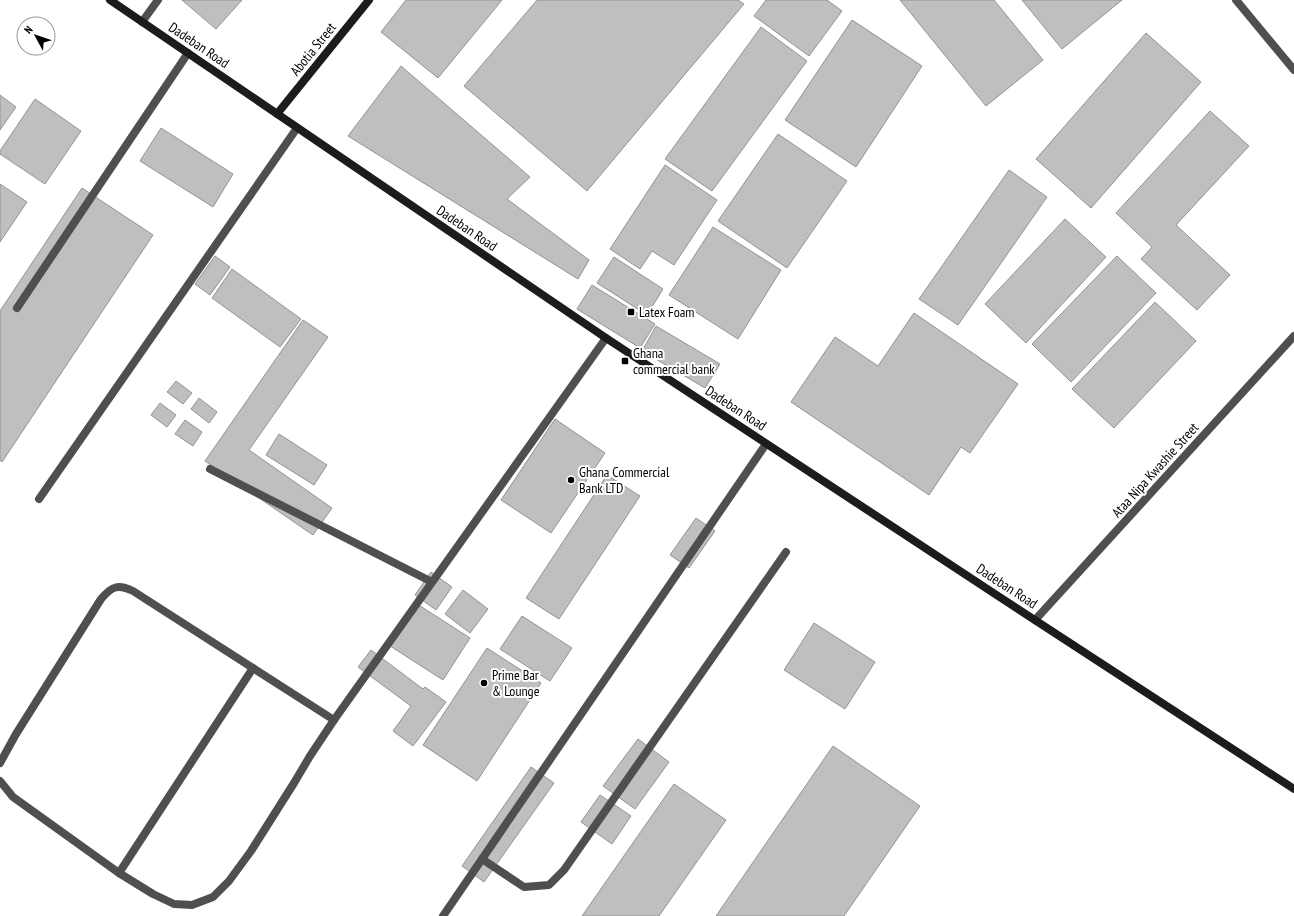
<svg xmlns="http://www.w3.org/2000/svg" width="1294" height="916" viewBox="0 0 1294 916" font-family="'PT Sans Narrow',sans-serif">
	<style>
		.building { fill: #bfbfbf; stroke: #939393 }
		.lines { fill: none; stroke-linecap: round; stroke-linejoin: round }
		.lane { stroke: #4f4f4f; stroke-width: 8 }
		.secondary { stroke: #1c1c1c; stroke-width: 8 }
		.poi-dot { fill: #000; stroke: #fff; stroke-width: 1.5 }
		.labels { text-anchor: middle; stroke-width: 4; stroke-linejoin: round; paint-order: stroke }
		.street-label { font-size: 14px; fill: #000; stroke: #fff }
		.poi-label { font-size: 14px; fill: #000; stroke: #fff; text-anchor: start }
	</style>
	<rect width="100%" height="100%" fill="#fff"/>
	<g class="building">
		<path d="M 182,0 L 242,0 L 216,29 Z"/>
		<path d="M 406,0 L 502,0 L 438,78 L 381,32 Z"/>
		<path d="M 537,0 L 738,0 L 744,4 L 587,191 L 464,86 Z"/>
		<path d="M 766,0 L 827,0 L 842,11 L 809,56 L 754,16 Z"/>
		<path d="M 900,0 L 994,0 L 1043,60 L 986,106 Z"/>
		<path d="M 1022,0 L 1122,0 L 1062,49 Z"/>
		<path d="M 852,20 L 922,66 L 856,167 L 785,120 Z"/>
		<path d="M 761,27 L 807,61 L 712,191 L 665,159 Z"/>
		<path d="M 1146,33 L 1201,82 L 1091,208 L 1036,159 Z"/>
		<path d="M 401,66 L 530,177 L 507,199 L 589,260 L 578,279 L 348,136 Z"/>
		<path d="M 0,95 L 16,107 L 0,130 Z"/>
		<path d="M 35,99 L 81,131 L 45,184 L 0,154 L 0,151 Z"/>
		<path d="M 1210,111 L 1249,146 L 1176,225 L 1230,275 L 1197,310 L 1141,259 L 1152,247 L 1116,213 Z"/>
		<path d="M 161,128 L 233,174 L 213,207 L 140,161 Z"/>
		<path d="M 778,134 L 847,181 L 787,268 L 718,221 Z"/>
		<path d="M 665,165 L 717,200 L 674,265 L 652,251 L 640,269 L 610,249 Z"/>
		<path d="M 1009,170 L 1047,197 L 958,325 L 919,299 Z"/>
		<path d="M 0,184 L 27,202 L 0,242 Z"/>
		<path d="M 82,188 L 153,235 L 2,462 L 0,460 L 0,311 Z"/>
		<path d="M 1065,219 L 1106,257 L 1026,343 L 985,304 Z"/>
		<path d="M 713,227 L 781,270 L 738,339 L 669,295 Z"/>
		<path d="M 215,256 L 230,267 L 210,295 L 195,284 Z"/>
		<path d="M 1117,256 L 1156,293 L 1071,382 L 1032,344 Z"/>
		<path d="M 614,257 L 663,289 L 647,315 L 597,283 Z"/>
		<path d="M 232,269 L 301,319 L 280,347 L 212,298 Z"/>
		<path d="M 592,285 L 655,324 L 640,348 L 577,309 Z"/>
		<path d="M 1155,302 L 1196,341 L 1114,428 L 1072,389 Z"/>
		<path d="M 914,313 L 1018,384 L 970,453 L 961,447 L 929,495 L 791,402 L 835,337 L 878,366 Z"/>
		<path d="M 303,320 L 328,337 L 249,450 L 332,508 L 313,535 L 205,461 Z"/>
		<path d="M 656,326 L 720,364 L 705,388 L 642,351 Z"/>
		<path d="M 176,381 L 192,393 L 183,404 L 167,392 Z"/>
		<path d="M 199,398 L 217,412 L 209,423 L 191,409 Z"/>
		<path d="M 160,403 L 176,415 L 167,427 L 151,415 Z"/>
		<path d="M 555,419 L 605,453 L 551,533 L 501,500 Z"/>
		<path d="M 185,420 L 202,432 L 193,446 L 175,434 Z"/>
		<path d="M 279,434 L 327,465 L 314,485 L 266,455 Z"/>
		<path d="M 607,475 L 640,496 L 559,619 L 526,598 Z"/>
		<path d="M 696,518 L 715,531 L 689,568 L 670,555 Z"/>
		<path d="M 431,572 L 452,587 L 436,610 L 415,595 Z"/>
		<path d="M 463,590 L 488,609 L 470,633 L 445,614 Z"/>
		<path d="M 414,602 L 470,638 L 443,680 L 387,644 Z"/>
		<path d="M 522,616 L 572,648 L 550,681 L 500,649 Z"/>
		<path d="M 814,623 L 875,662 L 845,709 L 784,670 Z"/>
		<path d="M 487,648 L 541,683 L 477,781 L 423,745 Z"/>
		<path d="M 371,650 L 423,689 L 425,687 L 446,702 L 413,746 L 393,731 L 411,706 L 358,667 Z"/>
		<path d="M 638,739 L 669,762 L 635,809 L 603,786 Z"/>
		<path d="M 833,746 L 920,806 L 844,916 L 716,916 Z"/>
		<path d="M 531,767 L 554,783 L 484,882 L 462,866 Z"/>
		<path d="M 674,784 L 726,820 L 659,916 L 582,916 Z"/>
		<path d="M 600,795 L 631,816 L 612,844 L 581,822 Z"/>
	</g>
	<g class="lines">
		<g class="lane">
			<path d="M 1236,0 L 1294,70"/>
			<path d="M 142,22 L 158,0"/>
			<path d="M 17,308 L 188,53"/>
			<path d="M 210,469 L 432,582"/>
			<path d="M 39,499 L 297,128"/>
			<path d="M 1035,620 L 1294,336"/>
			<path d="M 0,763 L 16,734 L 101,599 C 112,586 118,584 133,591 L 334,720"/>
			<path d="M 0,781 L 13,797 L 119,873 L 153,894 L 174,904 L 192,905 L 213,897 L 229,881 L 251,851 L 294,783 L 310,756 L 334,720 L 606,338"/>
			<path d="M 482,859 L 524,887 L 549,885 L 564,870 L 786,552"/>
			<path d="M 119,873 L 253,668"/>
			<path d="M 443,916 L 766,444"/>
		</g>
		<g class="secondary">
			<path d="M 110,0 L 606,338 L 995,594 L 1294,789"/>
			<path d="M 277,114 L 369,0"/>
		</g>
	</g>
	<g class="poi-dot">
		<rect x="627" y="308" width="8" height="8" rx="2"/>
		<rect x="621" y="357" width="8" height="8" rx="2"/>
		<circle cx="571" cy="480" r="4"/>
		<circle cx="484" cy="683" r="4"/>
	</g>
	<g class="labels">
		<g class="street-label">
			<text transform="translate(199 45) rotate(34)" y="5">Dadeban Road</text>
			<text transform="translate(313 49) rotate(-51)" y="5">Abotia Street</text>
			<text transform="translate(467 228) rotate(34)" y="5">Dadeban Road</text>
			<text transform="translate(736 408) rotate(33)" y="5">Dadeban Road</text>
			<text transform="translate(1155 470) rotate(-48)" y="5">Ataa Nipa Kwashie Street</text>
			<text transform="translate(1007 586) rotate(33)" y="5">Dadeban Road</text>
		</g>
		<g class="poi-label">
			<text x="639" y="317">Latex Foam</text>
			<text x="633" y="358">Ghana<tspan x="633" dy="16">commercial bank</tspan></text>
			<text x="579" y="477">Ghana Commercial<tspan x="579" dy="16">Bank LTD</tspan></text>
			<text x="492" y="680">Prime Bar<tspan x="492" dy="16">&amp; Lounge</tspan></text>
		</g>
	</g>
	<g transform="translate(36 36) rotate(310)"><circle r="19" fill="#ffffff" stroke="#999999"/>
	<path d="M0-3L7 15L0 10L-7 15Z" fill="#000000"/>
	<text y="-6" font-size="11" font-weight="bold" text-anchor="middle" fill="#000000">N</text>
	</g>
</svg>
